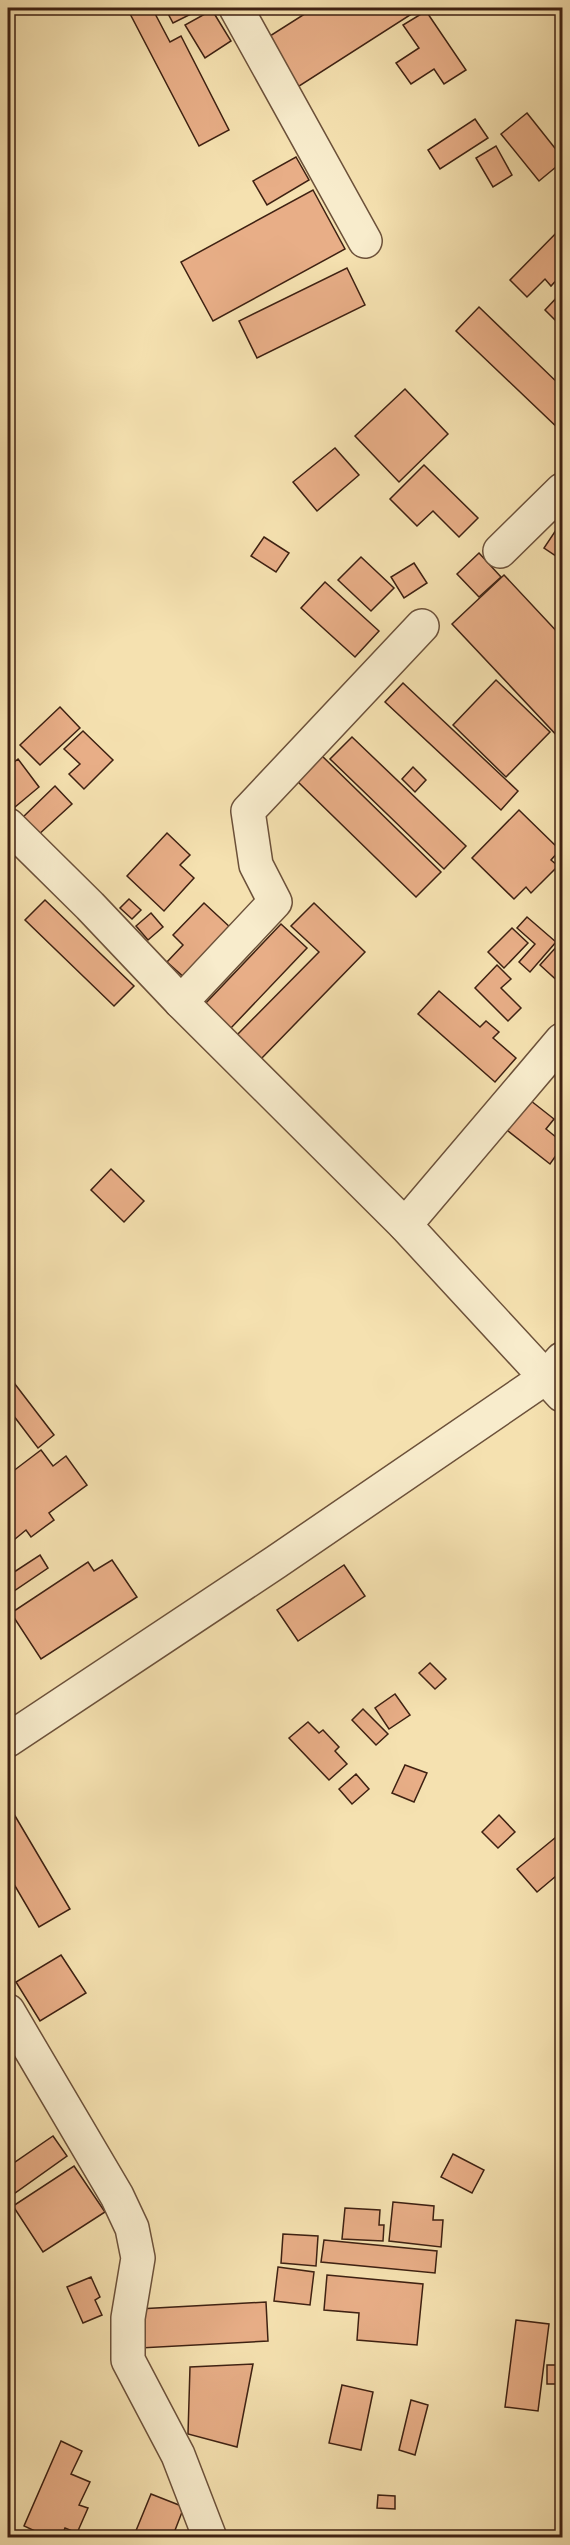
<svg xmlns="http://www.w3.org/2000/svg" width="570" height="2545" viewBox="0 0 570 2545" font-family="'Libre Bodoni',serif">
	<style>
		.building { fill: #e8ae87; stroke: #3e2112; stroke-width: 1.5 }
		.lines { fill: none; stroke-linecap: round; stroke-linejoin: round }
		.minor-casing { stroke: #6c513a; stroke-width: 36 }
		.minor { stroke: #f8eccc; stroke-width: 33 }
	</style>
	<rect width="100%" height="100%" fill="#f5e1b0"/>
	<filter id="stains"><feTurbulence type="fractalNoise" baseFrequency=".00333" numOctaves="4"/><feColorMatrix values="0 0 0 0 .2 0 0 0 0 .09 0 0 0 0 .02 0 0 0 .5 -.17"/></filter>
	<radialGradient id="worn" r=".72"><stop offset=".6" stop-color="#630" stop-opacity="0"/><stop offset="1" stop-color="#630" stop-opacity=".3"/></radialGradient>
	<g class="building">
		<path d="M 127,8 L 152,8 L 170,42 L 181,36 L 229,130 L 199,146 Z"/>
		<path d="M 165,8 L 203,8 L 173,23 Z"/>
		<path d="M 314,8 L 421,8 L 293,90 L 262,41 Z"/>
		<path d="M 212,10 L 231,41 L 205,58 L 185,25 Z"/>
		<path d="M 426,11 L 466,70 L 444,84 L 434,69 L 411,84 L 396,63 L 419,48 L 403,25 Z"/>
		<path d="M 527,113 L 562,157 L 562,162 L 539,181 L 501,134 Z"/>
		<path d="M 475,119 L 488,138 L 440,169 L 428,150 Z"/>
		<path d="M 496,146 L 512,175 L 493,187 L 476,158 Z"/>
		<path d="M 296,157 L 309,180 L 267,205 L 253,181 Z"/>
		<path d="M 313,190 L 345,249 L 213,321 L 181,262 Z"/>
		<path d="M 562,227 L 562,274 L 551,286 L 545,279 L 527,297 L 510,280 Z"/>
		<path d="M 347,268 L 365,305 L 257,358 L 239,321 Z"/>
		<path d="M 562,292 L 562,327 L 545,310 Z"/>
		<path d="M 479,307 L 562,387 L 562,432 L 456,331 Z"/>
		<path d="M 405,389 L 448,434 L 399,482 L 355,436 Z"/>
		<path d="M 335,448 L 359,475 L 317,511 L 293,482 Z"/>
		<path d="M 424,465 L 478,518 L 459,537 L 433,511 L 417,526 L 390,499 Z"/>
		<path d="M 558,527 L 562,530 L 562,560 L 544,548 Z"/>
		<path d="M 264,537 L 289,553 L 276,572 L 251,556 Z"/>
		<path d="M 479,553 L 501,577 L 479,597 L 457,574 Z"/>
		<path d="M 361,557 L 394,588 L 371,611 L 338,580 Z"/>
		<path d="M 414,563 L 427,583 L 404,598 L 391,577 Z"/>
		<path d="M 504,575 L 562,637 L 562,741 L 452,624 Z"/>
		<path d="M 325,582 L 379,631 L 355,657 L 301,608 Z"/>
		<path d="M 496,680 L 550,732 L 506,777 L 453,725 Z"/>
		<path d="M 403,683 L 518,791 L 501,810 L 385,702 Z"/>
		<path d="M 60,707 L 80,728 L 40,765 L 20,745 Z"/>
		<path d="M 83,731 L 113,760 L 84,789 L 69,774 L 80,764 L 64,749 Z"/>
		<path d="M 352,737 L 466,846 L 444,869 L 330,759 Z"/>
		<path d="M 320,754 L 441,872 L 416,897 L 295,779 Z"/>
		<path d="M 18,759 L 39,787 L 15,807 L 8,799 L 8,767 Z"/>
		<path d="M 413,767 L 426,780 L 415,792 L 402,779 Z"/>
		<path d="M 55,786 L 72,804 L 37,836 L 21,819 Z"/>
		<path d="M 519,810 L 560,850 L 551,860 L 558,866 L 531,893 L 526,887 L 514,899 L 472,858 Z"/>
		<path d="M 167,833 L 190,855 L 180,865 L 194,878 L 164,911 L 127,876 Z"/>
		<path d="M 129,899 L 141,910 L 132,919 L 120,908 Z"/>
		<path d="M 45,900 L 134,986 L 114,1006 L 25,920 Z"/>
		<path d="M 204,903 L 232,929 L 186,979 L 167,962 L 183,945 L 173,935 Z"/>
		<path d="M 314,903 L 365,952 L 260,1060 L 235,1037 L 319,952 L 291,926 Z"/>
		<path d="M 151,913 L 163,927 L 148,940 L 136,926 Z"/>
		<path d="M 527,917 L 556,942 L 530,972 L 519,962 L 535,944 L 517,928 Z"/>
		<path d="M 281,924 L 307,948 L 230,1029 L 204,1005 Z"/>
		<path d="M 512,928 L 528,943 L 504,968 L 488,952 Z"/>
		<path d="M 558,945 L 562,949 L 562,985 L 540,965 Z"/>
		<path d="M 497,965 L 511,979 L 501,988 L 521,1008 L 508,1021 L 475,988 Z"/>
		<path d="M 439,991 L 480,1027 L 486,1021 L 499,1032 L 493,1038 L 516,1058 L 495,1082 L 418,1014 Z"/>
		<path d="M 526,1097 L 554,1119 L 546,1129 L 562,1142 L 562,1147 L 550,1164 L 503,1127 Z"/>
		<path d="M 111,1169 L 144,1201 L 124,1222 L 91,1190 Z"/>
		<path d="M 8,1375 L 54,1435 L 38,1448 L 10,1411 L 8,1413 Z"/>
		<path d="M 41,1450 L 53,1466 L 66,1456 L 87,1485 L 49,1513 L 54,1520 L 31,1537 L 26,1530 L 9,1544 L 8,1475 Z"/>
		<path d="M 40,1555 L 48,1568 L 8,1595 L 8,1576 Z"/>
		<path d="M 112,1560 L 137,1597 L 41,1659 L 11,1613 L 88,1562 L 94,1571 Z"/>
		<path d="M 344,1565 L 365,1596 L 298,1641 L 277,1610 Z"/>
		<path d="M 430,1663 L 446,1679 L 435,1689 L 419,1673 Z"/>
		<path d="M 395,1694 L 410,1715 L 389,1729 L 375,1708 Z"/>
		<path d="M 363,1709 L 388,1734 L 376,1745 L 352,1720 Z"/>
		<path d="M 308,1722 L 319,1733 L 323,1730 L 339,1747 L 335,1751 L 347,1764 L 329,1780 L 289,1738 Z"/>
		<path d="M 405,1765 L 427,1773 L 414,1802 L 392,1793 Z"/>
		<path d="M 356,1774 L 369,1789 L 352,1804 L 339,1789 Z"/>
		<path d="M 8,1804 L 70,1909 L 39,1927 L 8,1874 Z"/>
		<path d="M 499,1815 L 515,1832 L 498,1848 L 482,1832 Z"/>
		<path d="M 561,1833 L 562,1871 L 537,1892 L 517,1869 Z"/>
		<path d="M 61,1955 L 86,1993 L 40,2021 L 16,1982 Z"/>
		<path d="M 53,2136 L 67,2156 L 8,2198 L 8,2167 Z"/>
		<path d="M 453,2154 L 484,2170 L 472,2193 L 441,2177 Z"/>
		<path d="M 74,2166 L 105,2212 L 43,2252 L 13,2206 Z"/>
		<path d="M 393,2202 L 434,2206 L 433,2220 L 443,2220 L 441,2247 L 389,2241 Z"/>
		<path d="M 345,2208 L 380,2210 L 379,2225 L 384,2225 L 383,2241 L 342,2239 Z"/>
		<path d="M 283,2234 L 318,2236 L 316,2266 L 281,2263 Z"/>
		<path d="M 324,2240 L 437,2251 L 435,2273 L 321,2262 Z"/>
		<path d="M 278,2267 L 314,2272 L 310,2305 L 274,2301 Z"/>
		<path d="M 327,2275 L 423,2284 L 417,2345 L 357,2340 L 359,2313 L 324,2310 Z"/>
		<path d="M 91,2277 L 100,2297 L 95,2300 L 102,2315 L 83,2323 L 67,2287 Z"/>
		<path d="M 266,2302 L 268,2341 L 140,2348 L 138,2309 Z"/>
		<path d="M 516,2320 L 549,2324 L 538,2411 L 505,2407 Z"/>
		<path d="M 557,2327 L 562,2328 L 562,2350 L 556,2350 Z"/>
		<path d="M 253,2364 L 237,2447 L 188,2434 L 190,2367 Z"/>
		<rect x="547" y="2365" width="14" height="19"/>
		<path d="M 342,2385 L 373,2392 L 361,2450 L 329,2443 Z"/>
		<path d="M 411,2400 L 428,2405 L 415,2455 L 399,2450 Z"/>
		<path d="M 61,2441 L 82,2451 L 71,2474 L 90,2482 L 79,2505 L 88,2508 L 77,2533 L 65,2528 L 61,2538 L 50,2538 L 24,2526 Z"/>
		<path d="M 151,2494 L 184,2507 L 172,2538 L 133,2538 Z"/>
		<path d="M 378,2495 L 395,2496 L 395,2509 L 377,2508 Z"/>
	</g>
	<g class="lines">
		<g class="minor-casing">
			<g id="minor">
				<path d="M 236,8 L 365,241"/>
				<path d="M 500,551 L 562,490"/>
				<path d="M 8,825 L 90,906 L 181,1002 L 405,1225 L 562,1395"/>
				<path d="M 181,1002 L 275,902 L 256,865 L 248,811 L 422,626"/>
				<path d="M 405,1225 L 562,1040"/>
				<path d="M 8,1740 L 276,1562 L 545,1378 L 562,1359"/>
				<path d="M 8,2011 L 117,2196 L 132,2228 L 138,2258 L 128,2318 L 128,2360 L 178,2455 L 210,2538"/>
			</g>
		</g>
		<use href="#minor" class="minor"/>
	</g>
	<rect width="570" height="2545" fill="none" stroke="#f5e1b0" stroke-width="30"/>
	<rect x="9" y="9" width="552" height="2527" fill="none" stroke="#3e2112" stroke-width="3"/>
	<rect x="15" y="15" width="540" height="2515" fill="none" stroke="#3e2112" stroke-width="1.5"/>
	<rect width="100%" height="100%" filter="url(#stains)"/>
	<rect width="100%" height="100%" fill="url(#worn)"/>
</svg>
